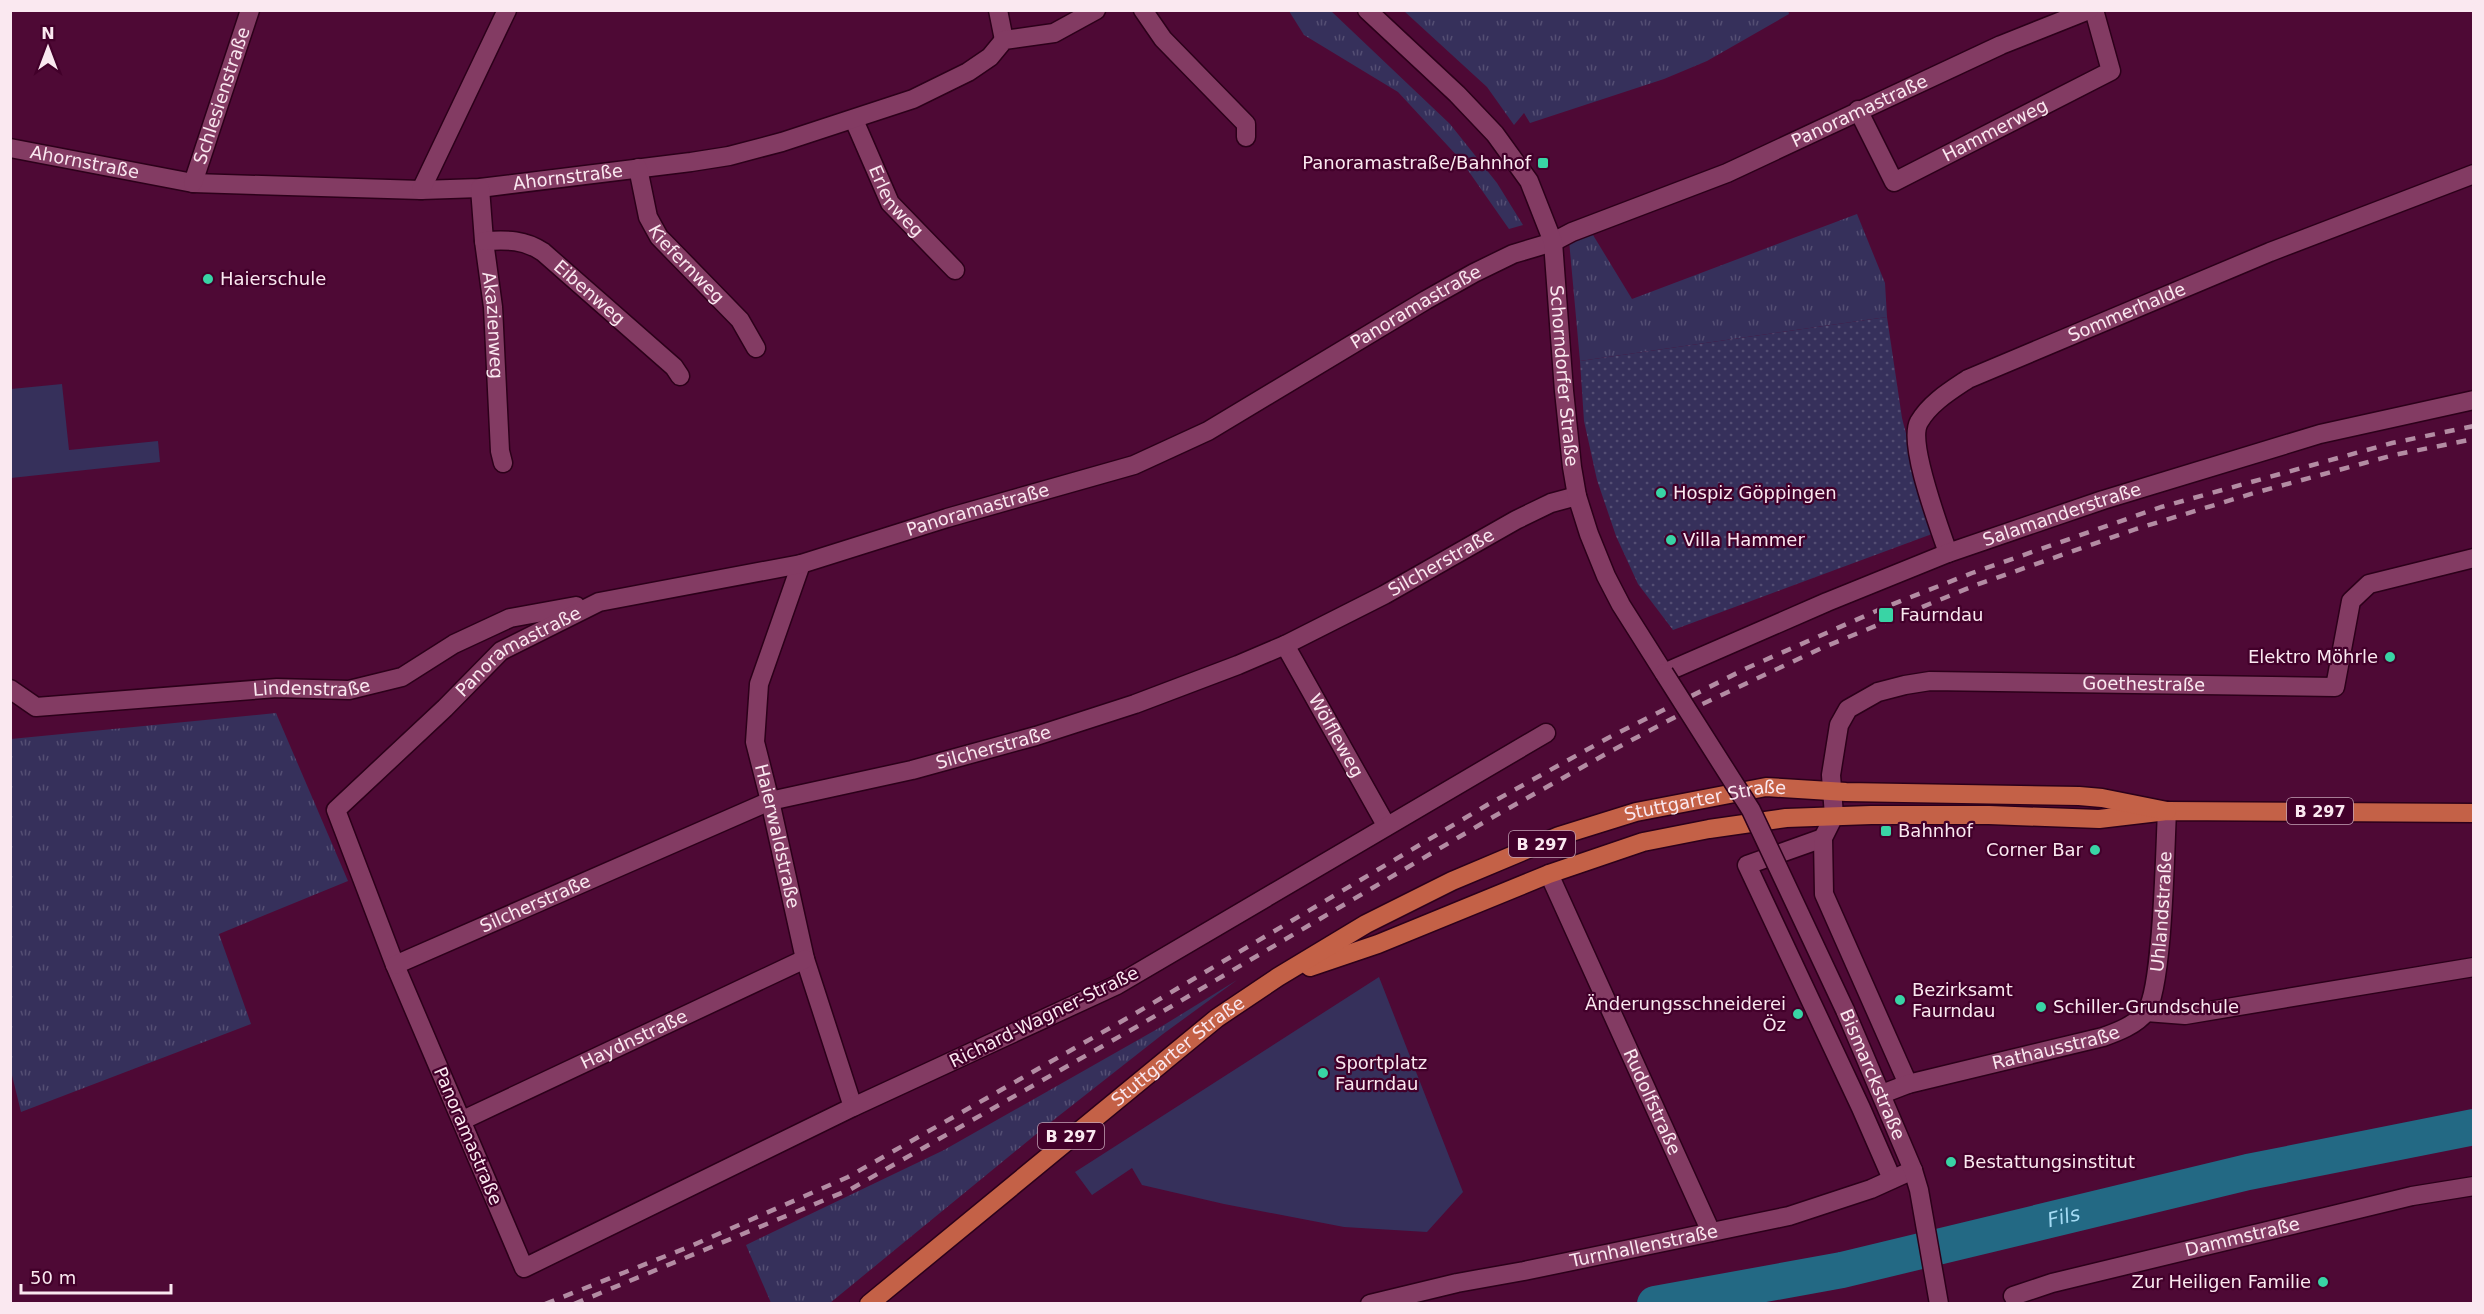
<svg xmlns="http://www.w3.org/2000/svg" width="2484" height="1314" viewBox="0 0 2484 1314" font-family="'DejaVu Sans',sans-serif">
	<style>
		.grass { fill: url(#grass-tufts) }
		.park { fill: url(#park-dots) }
		.pitch { fill: #36305b }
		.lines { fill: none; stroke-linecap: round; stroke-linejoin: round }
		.river { stroke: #236984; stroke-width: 36 }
		.street-casing { stroke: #2c001a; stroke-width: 21 }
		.secondary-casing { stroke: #2c001a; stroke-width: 21 }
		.primary-casing { stroke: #2c001a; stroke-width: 21 }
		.street { stroke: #833b63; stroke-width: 18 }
		.secondary { stroke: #833b63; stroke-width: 18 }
		.primary { stroke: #c46147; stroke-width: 18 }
		.rail { stroke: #b38ca3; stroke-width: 4.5; stroke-dasharray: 10 10; stroke-linecap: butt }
		.secondary-bridge-casing { stroke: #2c001a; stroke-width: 21; stroke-linecap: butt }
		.secondary-bridge { stroke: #833b63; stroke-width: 18 }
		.poi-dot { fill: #39d4a5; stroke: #42002a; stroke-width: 2 }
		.labels { text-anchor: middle; stroke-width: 4.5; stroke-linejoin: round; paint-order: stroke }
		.shield { fill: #42002a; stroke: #c3a2b5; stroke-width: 1.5 }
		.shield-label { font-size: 16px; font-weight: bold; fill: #fae8f0 }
		.street-label { font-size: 18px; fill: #fae8f0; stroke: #42002a }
		.poi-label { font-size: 18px; fill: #fae8f0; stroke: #42002a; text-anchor: start }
		.water-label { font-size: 20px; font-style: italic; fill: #a4dbf4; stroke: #42002a }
	</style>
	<defs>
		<pattern id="grass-tufts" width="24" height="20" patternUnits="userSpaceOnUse" patternTransform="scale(1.5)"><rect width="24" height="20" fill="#36305b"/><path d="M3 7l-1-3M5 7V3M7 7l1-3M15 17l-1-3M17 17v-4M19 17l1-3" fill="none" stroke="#544e73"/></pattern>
		<pattern id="park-dots" width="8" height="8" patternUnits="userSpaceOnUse" patternTransform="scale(1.5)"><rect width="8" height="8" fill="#36305b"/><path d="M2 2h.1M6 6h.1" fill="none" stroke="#544e73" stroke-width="1.8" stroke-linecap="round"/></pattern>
	</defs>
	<rect width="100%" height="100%" fill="#4e0935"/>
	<g class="grass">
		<path d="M 1788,10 L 1789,14 L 1707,61 L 1664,79 L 1530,123 L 1524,113 L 1514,125 L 1487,87 L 1404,11 Z"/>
		<path d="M 1289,11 L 1331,11 L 1450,124 L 1497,183 L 1523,225 L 1509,229 L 1460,159 L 1398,92 L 1304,35 Z"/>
		<path d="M 1857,214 L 1885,283 L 1887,317 L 1580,361 L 1569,240 L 1593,235 L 1632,299 Z"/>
		<path d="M 276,713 L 348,881 L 219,934 L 251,1024 L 21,1112 L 10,1067 L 11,739 Z"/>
		<path d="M 1237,980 L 1163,1034 L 1051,1122 L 830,1303 L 771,1303 L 746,1245 L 944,1150 L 1159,1028 Z"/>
	</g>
	<path class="park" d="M 1887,317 L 1902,418 L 1932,534 L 1673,630 L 1638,584 L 1616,536 L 1597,480 L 1584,421 L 1580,361 Z"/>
	<g class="pitch">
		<path d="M 62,384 L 69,450 L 158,441 L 160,462 L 11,478 L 11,389 Z"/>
		<path d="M 1379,977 L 1463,1192 L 1427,1232 L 1344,1227 L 1224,1204 L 1142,1185 L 1132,1168 L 1092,1195 L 1075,1172 Z"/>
	</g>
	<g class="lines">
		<path class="river" id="s1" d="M 1655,1304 L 1842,1270 L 2248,1172 L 2474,1127"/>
		<g class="street-casing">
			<g id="street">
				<path d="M 998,10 L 1004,40"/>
				<path d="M 1143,10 L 1163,39 L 1246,124 L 1246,137"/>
				<path id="s2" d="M 1858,110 L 1894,182 L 2111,71 L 2094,10"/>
				<path id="s3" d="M 854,120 L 890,203 L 955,270"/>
				<path id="s4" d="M 10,148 L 193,183 L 421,190 L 480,188 L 691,162 L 729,156 L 782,142 L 913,99 L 968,72 L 990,57 L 1004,40 L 1054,33 L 1096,10"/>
				<path id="s5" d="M 638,168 L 648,217 L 659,237 L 740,320 L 756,348"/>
				<path id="s6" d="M 193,183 L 250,10"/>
				<path id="s7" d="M 480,188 L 484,241 L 493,307 L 500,451 L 503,463"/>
				<path d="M 421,190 L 507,10"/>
				<path id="s8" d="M 484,241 C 507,240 524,239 543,252 L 674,367 L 680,376"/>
				<path id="s9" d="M 1948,553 C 1940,529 1907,443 1919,422 C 1930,403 1950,391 1968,379 L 2270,252 L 2474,174"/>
				<path id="s10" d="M 801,564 L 759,684 L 755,742 L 770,801 L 805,959 L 853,1107"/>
				<path id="s11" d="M 1285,645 L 1386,825"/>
				<path id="s12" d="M 10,689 L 36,707 L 277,688 L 349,690 L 402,677 L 454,644 L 510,618 L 576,606"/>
				<path id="s13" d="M 1546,733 L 1117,985 L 853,1107 L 524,1268 L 395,965 L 336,810 L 445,708 L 501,651 L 599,602 L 801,564 L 947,518 L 1134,465 L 1208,431 L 1426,300 L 1474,273 L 1513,254 L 1553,242 L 1572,232 L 1727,173 L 2001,45 L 2089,10"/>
				<path d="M 1823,838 L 1747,865 L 1861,1108 L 1892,1179"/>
				<path id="s14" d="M 1549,874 L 1711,1232"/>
				<path id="s15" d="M 395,965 L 770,801 L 912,770 L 1036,736 L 1135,704 L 1238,665 L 1285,645 L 1384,595 L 1516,520 L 1551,503 L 1577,496"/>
				<path d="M 2146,1012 L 2185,1015 L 2474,967"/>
				<path id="s16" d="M 1908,1084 L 1824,894 L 1823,838 L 1834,816 L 1831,775 L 1839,725 L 1848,709 L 1878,692 L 1905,685 L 1930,681 L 2335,687 L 2351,601 L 2369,584 L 2474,558"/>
				<path id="s17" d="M 463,1120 L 805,959"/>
				<path id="s18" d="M 2013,1296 L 2052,1283 L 2412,1196 L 2474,1186"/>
				<path id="s19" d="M 1370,1304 L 1457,1283 L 1524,1271 L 1789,1216 L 1871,1189 L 1913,1170"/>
			</g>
		</g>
		<g class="secondary-casing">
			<g id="secondary">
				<path id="s20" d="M 1367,10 L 1457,94 L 1495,134 L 1529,181 L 1553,242 L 1564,391 L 1572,467 L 1577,496 L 1589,534 L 1606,576 L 1621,605 L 1664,673 L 1827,602 L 1948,553 L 2103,500 L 2320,434 L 2474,400"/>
				<path id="s21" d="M 1845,1010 L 1913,1170 L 1919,1190 L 1939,1304"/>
				<path id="s22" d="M 1882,1094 L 1908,1084 L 2103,1037 C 2117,1032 2136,1025 2146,1012 C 2163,988 2165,847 2167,811"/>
			</g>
		</g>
		<g class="primary-casing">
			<g id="primary">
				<path d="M 1310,967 L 1378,944 L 1549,874 L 1643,842 L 1709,829 L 1786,818 L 1871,815 L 1989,815 L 2099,819 L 2167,811 L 2474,813"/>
				<path id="s23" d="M 869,1304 L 1217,1018 L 1278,977 L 1366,924 L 1452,881 L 1559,836 L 1636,812 L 1766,787 L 1846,792 L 2079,796 L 2102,798 L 2167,811"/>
			</g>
		</g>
		<use href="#street" class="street"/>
		<use href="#secondary" class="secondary"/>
		<use href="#primary" class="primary"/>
		<g class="rail">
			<path d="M 545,1304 L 691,1246 L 848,1177 L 1131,1016 L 1487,805 L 1608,738 L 1747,668 L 1883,608 L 1972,573 L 2161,507 L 2392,443 L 2474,426"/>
			<path d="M 574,1304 L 851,1189 L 1138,1026 L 1493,817 L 1613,750 L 1679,715 L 1824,647 L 1976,585 L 2136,529 L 2254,493 L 2394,455 L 2474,439"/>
		</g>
		<g class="secondary-bridge-casing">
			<path id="secondary-bridge" d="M 1664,673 L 1751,810 L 1845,1010"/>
		</g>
		<use href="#secondary-bridge" class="secondary-bridge"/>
	</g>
	<g class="poi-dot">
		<rect x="1537" y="157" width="12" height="12" rx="3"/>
		<circle cx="208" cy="279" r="6"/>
		<circle cx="1661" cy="493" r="6"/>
		<circle cx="1671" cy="540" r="6"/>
		<rect x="1878" y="607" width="16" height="16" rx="3"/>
		<circle cx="2390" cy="657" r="6"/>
		<rect x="1880" y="825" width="12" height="12" rx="3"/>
		<circle cx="2095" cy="850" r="6"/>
		<circle cx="1900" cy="1000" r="6"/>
		<circle cx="2041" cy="1007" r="6"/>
		<circle cx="1798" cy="1014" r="6"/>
		<circle cx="1323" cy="1073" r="6"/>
		<circle cx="1951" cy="1162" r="6"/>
		<circle cx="2323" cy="1282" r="6"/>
	</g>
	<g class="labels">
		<g class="shield">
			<rect x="2287" y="798" width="66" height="26" rx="4.5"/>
			<rect x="1509" y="831" width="66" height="26" rx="4.5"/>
			<rect x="1038" y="1123" width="66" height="26" rx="4.5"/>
		</g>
		<g class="shield-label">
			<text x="2320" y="817">B 297</text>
			<text x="1542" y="850">B 297</text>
			<text x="1071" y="1142">B 297</text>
		</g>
		<g class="street-label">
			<text dy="6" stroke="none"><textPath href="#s6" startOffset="92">Schlesienstraße</textPath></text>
			<text dy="6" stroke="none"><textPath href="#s13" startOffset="3351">Panoramastraße</textPath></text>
			<text dy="6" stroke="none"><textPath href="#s2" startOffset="194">Hammerweg</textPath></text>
			<text dy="6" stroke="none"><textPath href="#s4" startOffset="76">Ahornstraße</textPath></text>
			<text dy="6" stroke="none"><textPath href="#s4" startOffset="562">Ahornstraße</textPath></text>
			<text dy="6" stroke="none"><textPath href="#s3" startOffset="92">Erlenweg</textPath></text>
			<text dy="6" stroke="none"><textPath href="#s5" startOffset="111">Kiefernweg</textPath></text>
			<text dy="6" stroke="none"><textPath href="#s8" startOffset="123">Eibenweg</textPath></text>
			<text dy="6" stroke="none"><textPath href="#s13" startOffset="2865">Panoramastraße</textPath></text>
			<text dy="6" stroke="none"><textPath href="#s9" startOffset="374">Sommerhalde</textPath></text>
			<text dy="6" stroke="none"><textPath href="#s7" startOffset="138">Akazienweg</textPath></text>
			<text dy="6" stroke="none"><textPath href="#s20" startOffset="436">Schorndorfer Straße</textPath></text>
			<text dy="6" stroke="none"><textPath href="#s13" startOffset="2379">Panoramastraße</textPath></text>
			<text dy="6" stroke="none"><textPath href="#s20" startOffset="1184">Salamanderstraße</textPath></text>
			<text dy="6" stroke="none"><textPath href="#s15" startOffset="1125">Silcherstraße</textPath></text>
			<text dy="6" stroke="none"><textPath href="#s13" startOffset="1893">Panoramastraße</textPath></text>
			<text dy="6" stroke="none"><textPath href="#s16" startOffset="700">Goethestraße</textPath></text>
			<text dy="6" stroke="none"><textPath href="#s12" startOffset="308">Lindenstraße</textPath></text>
			<text dy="6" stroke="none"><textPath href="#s11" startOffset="104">Wölfleweg</textPath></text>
			<text dy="6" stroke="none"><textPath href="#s15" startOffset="639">Silcherstraße</textPath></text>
			<text dy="6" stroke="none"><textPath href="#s23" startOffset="990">Stuttgarter Straße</textPath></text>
			<text dy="6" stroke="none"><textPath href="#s10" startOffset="282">Haierwaldstraße</textPath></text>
			<text dy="6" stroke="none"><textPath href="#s15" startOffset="153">Silcherstraße</textPath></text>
			<text dy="6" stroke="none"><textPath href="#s22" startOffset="381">Uhlandstraße</textPath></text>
			<text transform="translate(1044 1017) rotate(-26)" y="6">Richard-Wagner-Straße</text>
			<text dy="6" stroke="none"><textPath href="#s17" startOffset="189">Haydnstraße</textPath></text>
			<text dy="6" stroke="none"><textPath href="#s22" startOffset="180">Rathausstraße</textPath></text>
			<text dy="6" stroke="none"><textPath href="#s23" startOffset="399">Stuttgarter Straße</textPath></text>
			<text dy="6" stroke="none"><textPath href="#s21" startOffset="70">Bismarckstraße</textPath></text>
			<text dy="6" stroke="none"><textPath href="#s14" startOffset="250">Rudolfstraße</textPath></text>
			<text transform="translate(468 1136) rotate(67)" y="6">Panoramastraße</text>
			<text dy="6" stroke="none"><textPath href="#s18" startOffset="237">Dammstraße</textPath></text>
			<text dy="6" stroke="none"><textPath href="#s19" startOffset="280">Turnhallenstraße</textPath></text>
		</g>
		<g class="poi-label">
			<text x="1531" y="169" text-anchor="end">Panoramastraße/Bahnhof</text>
			<text x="220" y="285">Haierschule</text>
			<text x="1673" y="499">Hospiz Göppingen</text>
			<text x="1683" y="546">Villa Hammer</text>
			<text x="1900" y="621">Faurndau</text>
			<text x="2378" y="663" text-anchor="end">Elektro Möhrle</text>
			<text x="1898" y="837">Bahnhof</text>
			<text x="2083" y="856" text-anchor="end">Corner Bar</text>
			<text x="1912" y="996">Bezirksamt<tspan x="1912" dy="21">Faurndau</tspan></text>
			<text x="1786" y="1010" text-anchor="end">Änderungsschneiderei<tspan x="1786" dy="21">Öz</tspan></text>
			<text x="2053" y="1013">Schiller-Grundschule</text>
			<text x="1335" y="1069">Sportplatz<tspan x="1335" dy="21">Faurndau</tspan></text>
			<text x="1963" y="1168">Bestattungsinstitut</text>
			<text x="2311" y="1288" text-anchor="end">Zur Heiligen Familie</text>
		</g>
		<g class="water-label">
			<text dy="7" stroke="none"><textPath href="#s1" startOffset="418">Fils</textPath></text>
		</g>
	</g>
	<rect width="2484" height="1314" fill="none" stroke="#fae8f0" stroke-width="24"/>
	<g transform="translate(48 48)" stroke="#42002a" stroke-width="4.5" paint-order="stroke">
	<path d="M0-4.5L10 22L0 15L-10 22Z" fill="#fae8f0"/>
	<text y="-9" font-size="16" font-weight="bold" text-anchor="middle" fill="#fae8f0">N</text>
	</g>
	<path d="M21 1284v9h150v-9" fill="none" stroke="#fae8f0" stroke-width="3"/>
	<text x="30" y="1284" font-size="18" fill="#fae8f0" stroke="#42002a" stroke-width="4.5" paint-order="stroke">50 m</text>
</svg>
